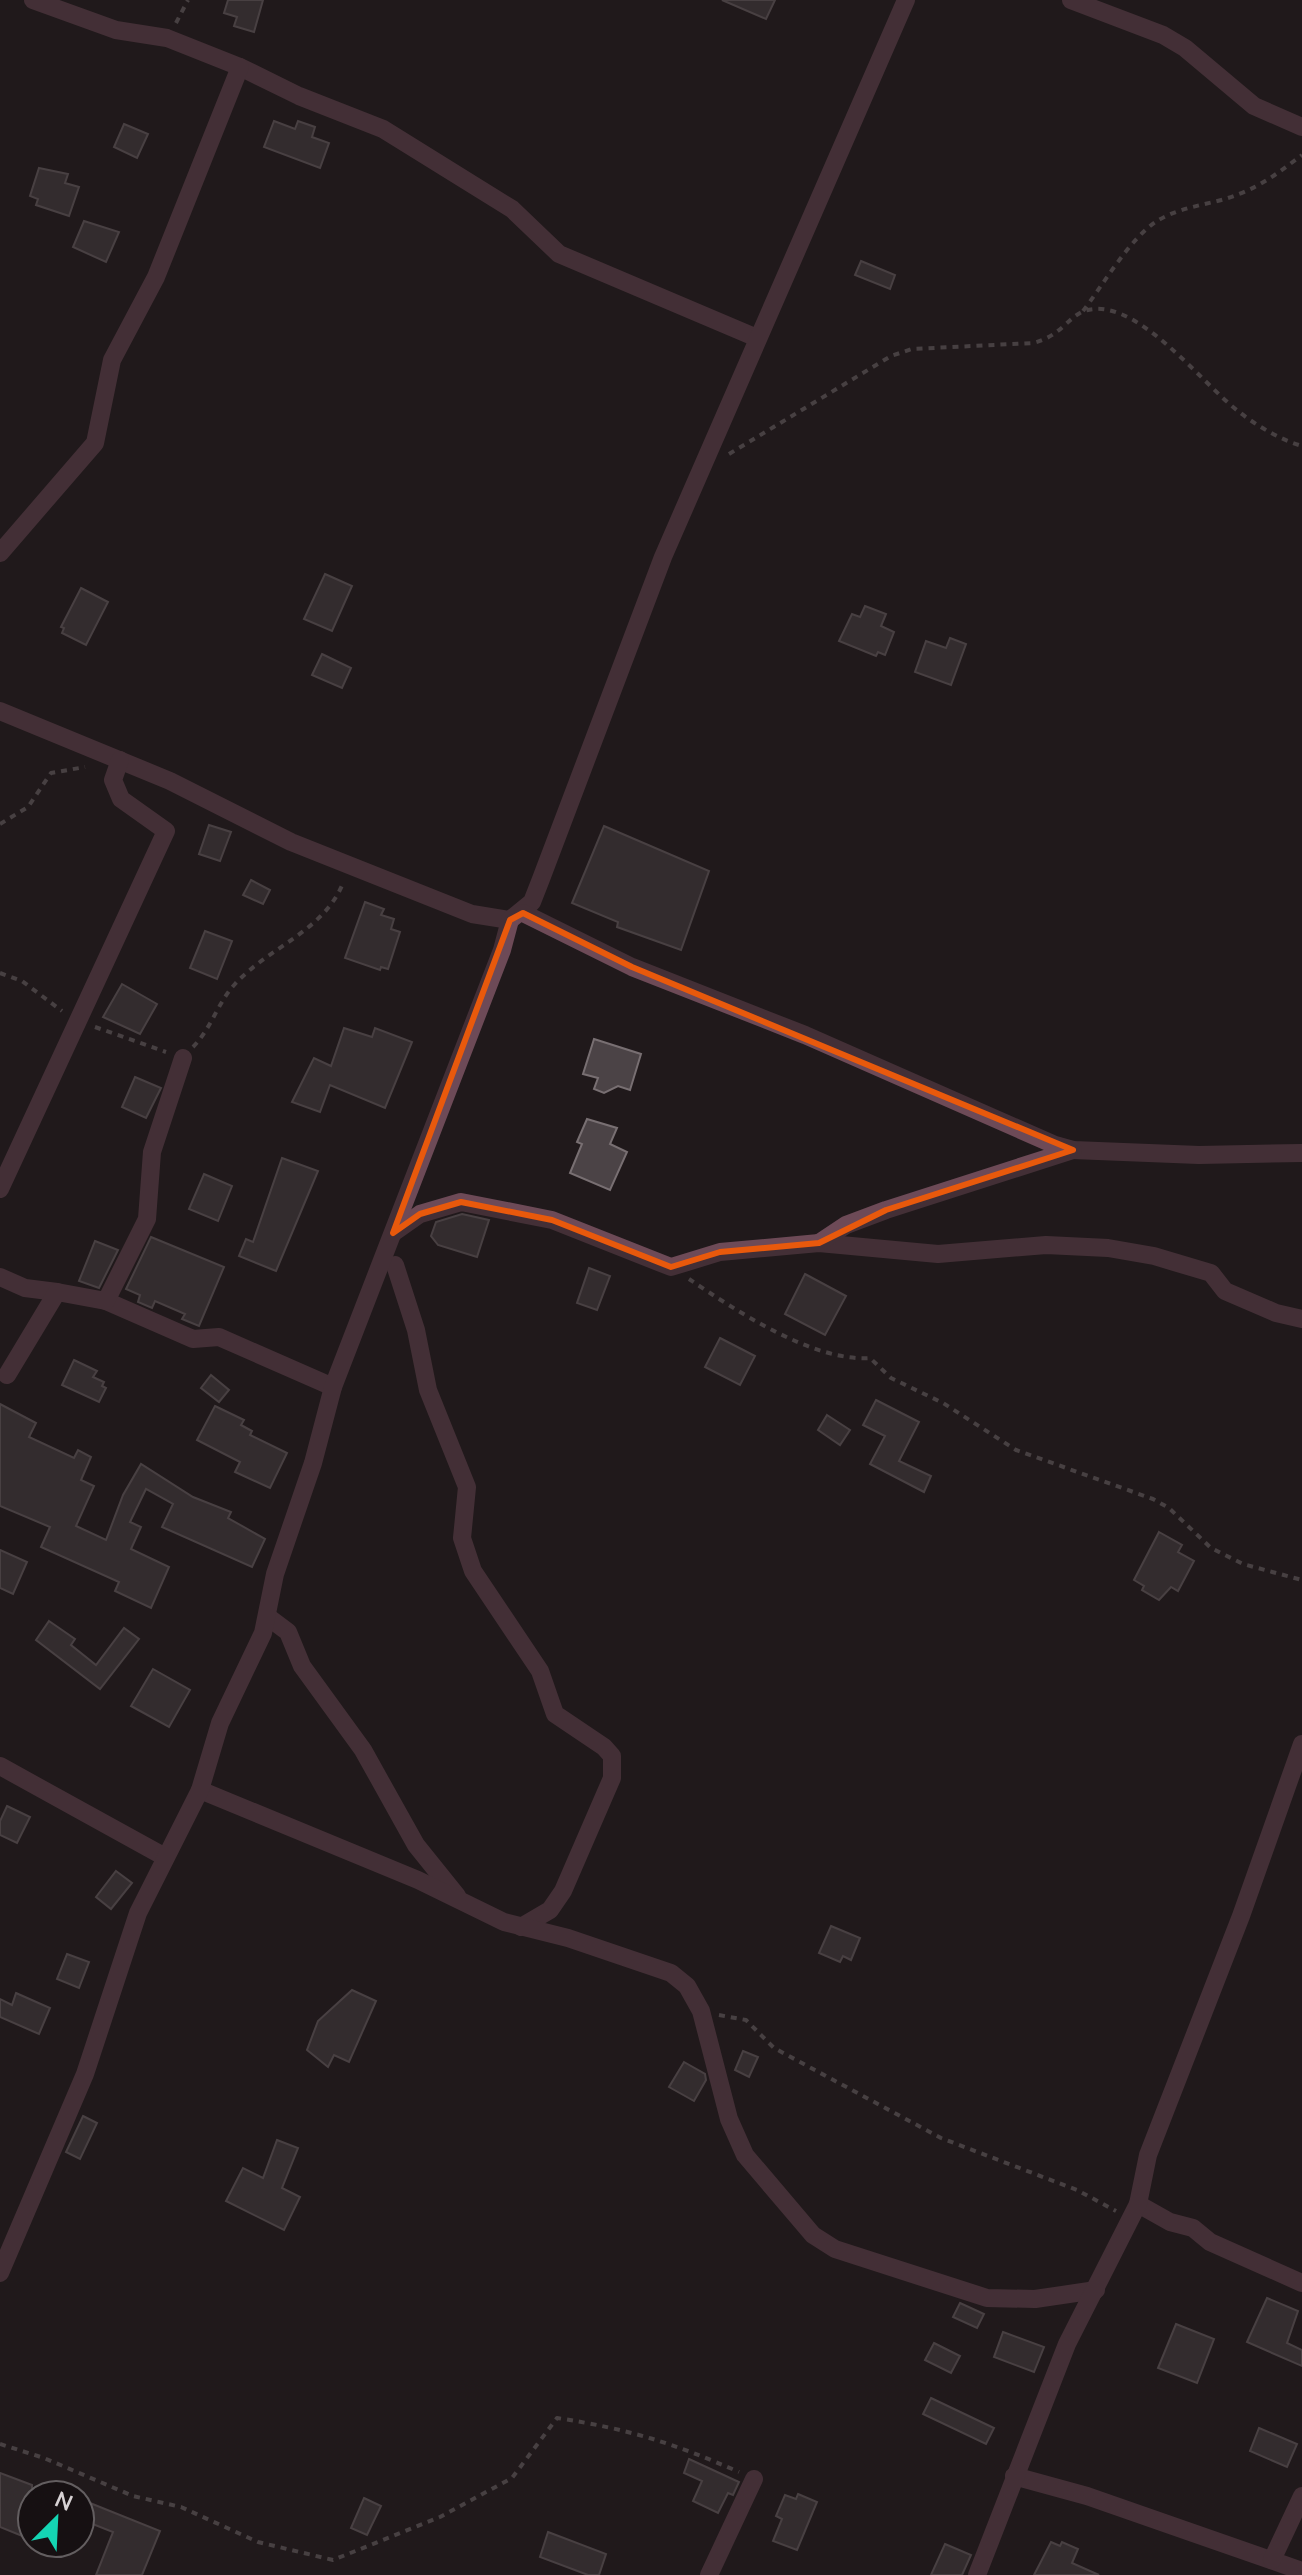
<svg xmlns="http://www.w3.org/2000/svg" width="1302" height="2575" viewBox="0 0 1302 2575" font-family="'Nunito Sans',sans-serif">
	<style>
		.building { fill: #4b4346; stroke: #786f72; stroke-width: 2 }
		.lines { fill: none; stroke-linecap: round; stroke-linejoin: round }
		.path { stroke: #756f71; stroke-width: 4; stroke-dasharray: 6 6; stroke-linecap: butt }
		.street { stroke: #6d4a57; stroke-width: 18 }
		.marked { fill: none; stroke: #e8590c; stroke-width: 6; stroke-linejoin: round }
	</style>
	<rect width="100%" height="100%" fill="#20191b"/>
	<g class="building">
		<path d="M 228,0 L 263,0 L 254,32 L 234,26 L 237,17 L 224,13 Z"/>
		<path d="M 722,0 L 775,0 L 766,19 Z"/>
		<path d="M 274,121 L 295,129 L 298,121 L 315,127 L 312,137 L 329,143 L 320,168 L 264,147 Z"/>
		<path d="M 124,124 L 148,134 L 137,158 L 114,147 Z"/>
		<path d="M 39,168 L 68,174 L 65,183 L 79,187 L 69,216 L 36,205 L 38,199 L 30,196 Z"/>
		<path d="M 84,221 L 119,232 L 106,262 L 73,247 Z"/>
		<path d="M 861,261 L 895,275 L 890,289 L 855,275 Z"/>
		<path d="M 325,574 L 352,586 L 332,631 L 304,619 Z"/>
		<path d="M 81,588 L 108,602 L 86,645 L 62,633 L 64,628 L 61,627 Z"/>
		<path d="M 865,606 L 886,614 L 881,626 L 894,632 L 885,655 L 878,652 L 876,656 L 839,641 L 852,614 L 860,617 Z"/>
		<path d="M 950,638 L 966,644 L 951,685 L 915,672 L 926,641 L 946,648 Z"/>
		<path d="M 322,654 L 351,668 L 342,688 L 312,675 Z"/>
		<path d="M 209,825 L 231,832 L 220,861 L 199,854 Z"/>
		<path d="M 604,826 L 709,871 L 681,950 L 617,927 L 618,922 L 572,903 Z"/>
		<path d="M 251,880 L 270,890 L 263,904 L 243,895 Z"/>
		<path d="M 365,902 L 384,909 L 381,915 L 394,919 L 391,929 L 400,932 L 388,969 L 381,967 L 380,970 L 345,958 Z"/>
		<path d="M 205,931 L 232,941 L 217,979 L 190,968 Z"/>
		<path d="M 122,984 L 157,1004 L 140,1034 L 103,1017 Z"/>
		<path d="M 344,1028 L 372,1037 L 375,1028 L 412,1042 L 385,1108 L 330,1085 L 320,1112 L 292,1102 L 314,1058 L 331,1066 Z"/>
		<path d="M 594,1039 L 641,1054 L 630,1090 L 618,1086 L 604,1093 L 594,1089 L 598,1078 L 583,1074 Z"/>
		<path d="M 135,1077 L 161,1088 L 146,1118 L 122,1107 Z"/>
		<path d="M 587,1119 L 617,1128 L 610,1144 L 627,1152 L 610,1190 L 570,1173 L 582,1144 L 577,1142 Z"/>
		<path d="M 282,1158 L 318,1171 L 276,1271 L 239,1256 L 246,1239 L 253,1242 Z"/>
		<path d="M 204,1174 L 232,1186 L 218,1221 L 189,1209 Z"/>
		<path d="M 462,1214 L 489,1220 L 477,1257 L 438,1245 L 431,1236 L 436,1222 Z"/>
		<path d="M 151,1237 L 224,1267 L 199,1326 L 182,1319 L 185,1314 L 155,1301 L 152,1308 L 138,1302 L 140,1295 L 126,1289 Z"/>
		<path d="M 95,1241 L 118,1250 L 99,1288 L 79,1281 Z"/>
		<path d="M 589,1268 L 610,1276 L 597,1310 L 577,1303 Z"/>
		<path d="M 805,1274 L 846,1296 L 825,1335 L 785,1314 Z"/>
		<path d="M 720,1338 L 755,1356 L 740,1385 L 705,1367 Z"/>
		<path d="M 74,1360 L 97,1371 L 93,1377 L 104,1382 L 102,1386 L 106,1388 L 99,1402 L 62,1385 Z"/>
		<path d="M 211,1375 L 229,1390 L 219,1402 L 201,1388 Z"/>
		<path d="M 876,1400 L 919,1422 L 899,1461 L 931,1476 L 924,1492 L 870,1464 L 885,1436 L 863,1425 Z"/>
		<path d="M 0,1404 L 36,1423 L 29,1437 L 74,1458 L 78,1450 L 91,1457 L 81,1480 L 94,1486 L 76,1526 L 106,1540 L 123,1495 L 141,1464 L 193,1497 L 231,1512 L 228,1518 L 265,1539 L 252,1567 L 162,1527 L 173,1504 L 146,1489 L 130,1522 L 141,1527 L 131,1549 L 169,1567 L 151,1608 L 115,1591 L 119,1582 L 41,1547 L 50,1527 L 0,1506 Z"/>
		<path d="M 215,1406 L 244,1420 L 241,1425 L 252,1431 L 250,1435 L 287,1453 L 270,1488 L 235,1472 L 240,1462 L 197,1440 Z"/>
		<path d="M 827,1415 L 850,1430 L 840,1445 L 818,1430 Z"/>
		<path d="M 1159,1532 L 1182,1545 L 1178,1552 L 1194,1561 L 1178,1591 L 1171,1587 L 1159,1600 L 1142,1590 L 1144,1586 L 1134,1580 Z"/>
		<path d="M 0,1550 L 27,1562 L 13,1594 L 0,1588 Z"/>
		<path d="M 49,1621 L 75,1639 L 71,1645 L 96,1665 L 124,1628 L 139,1639 L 100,1689 L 36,1640 Z"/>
		<path d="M 153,1669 L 190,1690 L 169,1727 L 131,1706 Z"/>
		<path d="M 7,1806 L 30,1817 L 17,1843 L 0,1835 L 0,1821 Z"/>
		<path d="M 116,1871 L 132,1883 L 111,1909 L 96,1897 Z"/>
		<path d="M 831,1926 L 860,1938 L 851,1960 L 843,1956 L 840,1962 L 819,1953 Z"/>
		<path d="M 67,1954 L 89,1962 L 79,1988 L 57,1979 Z"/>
		<path d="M 352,1990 L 376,2001 L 349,2062 L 334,2055 L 328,2067 L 307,2050 L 318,2021 Z"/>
		<path d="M 16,1993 L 50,2008 L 39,2034 L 0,2017 L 0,1999 L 12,2005 Z"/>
		<path d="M 743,2051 L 758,2057 L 749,2077 L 735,2070 Z"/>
		<path d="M 684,2062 L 705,2074 L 706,2080 L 694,2101 L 669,2087 Z"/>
		<path d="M 83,2116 L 97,2123 L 80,2159 L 66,2152 Z"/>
		<path d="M 277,2140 L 298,2148 L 282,2188 L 300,2197 L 284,2230 L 226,2201 L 243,2168 L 263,2178 Z"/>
		<path d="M 1267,2298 L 1298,2311 L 1287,2343 L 1302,2350 L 1302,2366 L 1247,2342 Z"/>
		<path d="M 960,2303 L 984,2314 L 977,2328 L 953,2317 Z"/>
		<path d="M 1176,2324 L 1214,2339 L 1197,2383 L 1158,2368 Z"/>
		<path d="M 1003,2332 L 1044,2347 L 1034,2372 L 994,2357 Z"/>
		<path d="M 934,2343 L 960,2356 L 951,2373 L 925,2360 Z"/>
		<path d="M 931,2398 L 994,2428 L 986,2444 L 923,2414 Z"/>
		<path d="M 1259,2428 L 1297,2444 L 1287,2467 L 1250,2451 Z"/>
		<path d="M 689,2459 L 739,2482 L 733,2495 L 728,2493 L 718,2513 L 693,2501 L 702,2481 L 684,2473 Z"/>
		<path d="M 0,2473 L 32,2485 L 32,2540 L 0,2527 Z"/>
		<path d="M 798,2494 L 817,2502 L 797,2550 L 773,2541 L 782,2519 L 776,2516 L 785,2495 L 796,2499 Z"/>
		<path d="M 364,2498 L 381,2506 L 367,2535 L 351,2528 Z"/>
		<path d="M 80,2499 L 160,2531 L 142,2575 L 96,2575 L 113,2532 L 80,2519 Z"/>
		<path d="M 548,2532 L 606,2554 L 599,2575 L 588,2575 L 540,2557 Z"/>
		<path d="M 1051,2542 L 1060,2546 L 1062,2542 L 1078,2549 L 1072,2563 L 1099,2575 L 1034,2575 Z"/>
		<path d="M 945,2544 L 971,2555 L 962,2575 L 931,2575 Z"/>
	</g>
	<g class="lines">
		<g class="path">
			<path d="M 176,23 L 188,0"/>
			<path d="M 1083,311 C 1103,285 1130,238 1157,221 C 1183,205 1213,205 1239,194 C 1263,185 1282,170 1302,155"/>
			<path d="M 729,454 L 891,356 L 912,349 L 1033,343 C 1061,336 1067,318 1084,311 C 1135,294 1201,383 1238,411 C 1257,426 1279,439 1302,446"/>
			<path d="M 0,824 L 28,807 L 51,773 L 85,767"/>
			<path d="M 0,973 L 22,981 L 62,1011"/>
			<path d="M 95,1027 L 166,1052"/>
			<path d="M 193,1047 C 211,1029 218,1002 235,984 C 269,947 324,931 343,883"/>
			<path d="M 689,1279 C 735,1310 813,1362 870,1358 L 891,1378 L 943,1403 L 1016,1450 L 1153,1499 L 1169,1508 L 1211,1548 L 1243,1564 L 1302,1580"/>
			<path d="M 719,2015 L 746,2020 L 774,2048 L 941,2138 L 1077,2190 L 1116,2211"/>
			<path d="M 0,2444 L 44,2458 L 133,2496 L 181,2507 L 258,2542 L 333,2560 L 440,2517 L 512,2478 L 557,2418 C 629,2429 673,2443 739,2472"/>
		</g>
		<g class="street">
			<path d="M 1071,0 L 1163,35 L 1185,48 L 1254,106 L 1302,127"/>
			<path d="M 240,67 L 299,96 L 383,129 L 512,209 L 559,254 L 757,338"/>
			<path d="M 0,553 L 95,443 L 112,360 L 156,277 L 240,67 L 167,38 L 116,30 L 33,0"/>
			<path d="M 0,711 L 170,781 L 291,842 L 472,914 L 510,920 L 532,902 L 541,879 L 663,557 L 906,0"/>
			<path d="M 523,913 L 632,967 L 805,1035 L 1055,1145 L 1073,1150 L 1199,1155 L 1302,1153"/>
			<path d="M 0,1189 L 166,831 L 121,799 L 113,780 L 120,760"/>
			<path d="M 393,1233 L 420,1214 L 461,1202 L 552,1220 L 671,1267 L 720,1252 L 819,1243 L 938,1254 L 1046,1245 L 1108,1248 L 1154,1256 L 1211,1273 L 1225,1291 L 1276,1313 L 1302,1319"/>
			<path d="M 819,1243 L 846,1225 L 886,1210 L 1073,1150"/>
			<path d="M 395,1265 L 416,1330 L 428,1390 L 467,1487 L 462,1538 L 473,1571 L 540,1671 L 555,1714 L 604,1747 L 612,1756 L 612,1778 L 563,1891 L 550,1910 L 521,1927"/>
			<path d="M 0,1277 L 25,1288 L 57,1292"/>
			<path d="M 106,1301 L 193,1339 L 219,1337 L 333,1387"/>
			<path d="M 7,1375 L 57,1292 L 106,1301 L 147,1219 L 152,1152 L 183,1058"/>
			<path d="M 268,1617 L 288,1632 L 302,1666 L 363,1750 L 416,1845 L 457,1896"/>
			<path d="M 0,1766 L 165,1857"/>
			<path d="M 200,1790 L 418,1880 L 504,1922 L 568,1938 L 671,1973 L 687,1986 L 701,2011 L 729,2119 L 745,2155 L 813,2235 L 835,2249 L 987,2298 L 1035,2299 L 1096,2290"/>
			<path d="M 1138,2204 L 1170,2222 L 1193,2228 L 1210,2242 L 1302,2283"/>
			<path d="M 0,2273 L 85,2074 L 138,1913 L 200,1790 L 220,1723 L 263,1633 L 275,1574 L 313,1463 L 333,1387 L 502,950 L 510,920"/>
			<path d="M 1014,2476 L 1087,2496 L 1302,2571"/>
			<path d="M 1272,2560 L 1302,2496"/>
			<path d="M 709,2575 L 754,2479"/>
			<path d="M 977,2575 L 1067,2344 L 1138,2204 L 1148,2155 L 1241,1916 L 1302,1744"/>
		</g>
	</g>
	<path d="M0 0H1302V2575H0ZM 523,913 L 632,967 L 1073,1150 L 886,1210 L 819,1243 L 720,1252 L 671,1267 L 552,1220 L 461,1202 L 420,1214 L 393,1233 L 510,920 Z" fill="#20191b" fill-opacity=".55" fill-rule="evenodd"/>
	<path class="marked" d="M 523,913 L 632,967 L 1073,1150 L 886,1210 L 819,1243 L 720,1252 L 671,1267 L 552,1220 L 461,1202 L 420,1214 L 393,1233 L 510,920 Z"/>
	<g transform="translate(56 2519) rotate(24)"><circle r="38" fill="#161012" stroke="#635e60" stroke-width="2"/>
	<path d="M0-6L14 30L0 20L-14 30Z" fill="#14d5b3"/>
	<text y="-12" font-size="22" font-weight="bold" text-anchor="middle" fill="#d7d2d4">N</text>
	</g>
</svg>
